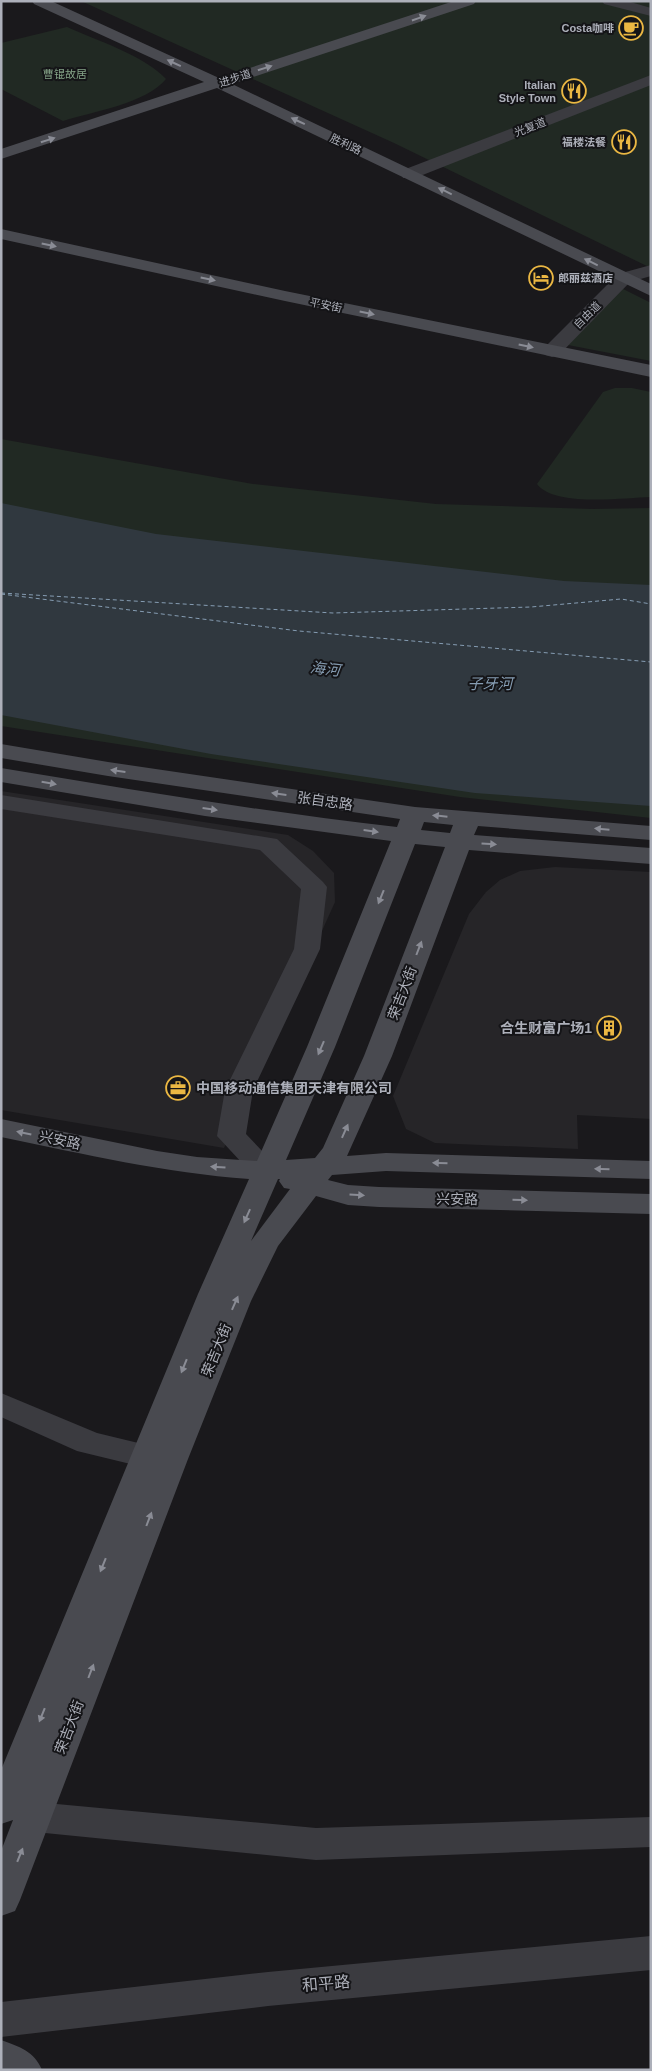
<svg xmlns="http://www.w3.org/2000/svg" width="652" height="2071" viewBox="0 0 652 2071" font-family="Arial,'Noto Sans SC',sans-serif">
	<style>
		.built { fill: #262528 }
		.green { fill: #212923 }
		.water { fill: #30383f }
		.lines { fill: none; stroke-linecap: round; stroke-linejoin: round }
		.ferry { stroke: #869db3; stroke-width: 1; stroke-dasharray: 4 3; stroke-linecap: butt }
		.street { fill: #3b3b40; fill-rule: evenodd }
		.secondary { fill: #494a50; fill-rule: evenodd }
		.oneway { fill: #8a8c95 }
		.labels { text-anchor: middle; stroke-width: 4; stroke-linejoin: round; paint-order: stroke }
		.far-poi-label { font-size: 11px; font-weight: bold; fill: #adb0ba; stroke: #141417; text-anchor: end }
		.far-park-label { font-size: 11px; fill: #85a488; stroke: #141417 }
		.far-street-label { font-size: 11px; fill: #adb0ba; stroke: #141417 }
		.street-label { font-size: 14px; fill: #adb0ba; stroke: #141417 }
		.poi-label { font-size: 14px; font-weight: bold; fill: #adb0ba; stroke: #141417; text-anchor: end }
		.water-label { font-size: 15px; font-style: italic; fill: #869db3; stroke: #141417 }
		.near-street-label { font-size: 16px; fill: #adb0ba; stroke: #141417 }
	</style>
	<rect width="100%" height="100%" fill="#1a191c"/>
	<g class="built">
		<path d="M 1,791 L 288,835 L 313,851 L 334,873 L 335,902 L 224,1148 L 1,1110 Z"/>
		<path d="M 555,867 L 651,872 L 651,1119 L 577,1115 L 578,1149 L 435,1143 L 406,1129 L 393,1096 L 469,914 L 486,892 L 500,880 L 520,871 Z"/>
	</g>
	<g class="green">
		<path d="M 81,1 L 651,1 L 651,268 L 394,143 Z"/>
		<path d="M 67,27 C 96,40 145,56 166,79 C 147,103 92,112 63,121 L 1,89 L 1,43 Z"/>
		<path d="M 623,289 L 651,303 L 651,361 L 568,345 Z"/>
		<path d="M 615,388 L 632,388 L 651,392 L 651,497 C 623,498 554,507 537,484 L 603,392 Z"/>
		<path d="M 1,439 L 253,484 L 436,504 L 592,509 L 651,508 L 651,818 L 460,797 L 1,726 Z"/>
	</g>
	<path class="water" d="M 1,503 L 156,534 L 564,581 L 651,585 L 651,806 L 475,793 L 211,754 L 1,715 Z"/>
	<g class="lines">
		<g class="ferry">
			<path d="M 1,593 L 333,613 L 531,607 L 621,599 L 651,604"/>
			<path d="M 1,594 L 299,631 L 651,662"/>
		</g>
		<g class="street">
			<path d="M 602,1 L 627,1 L 651,8 L 651,16 L 604,4 Z"/>
			<path d="M 651,75 L 651,85 L 415,178 L 403,178 L 401,174 L 403,170 Z"/>
			<path d="M 651,265 L 651,276 L 630,282 L 559,355 L 552,357 L 545,355 L 543,351 L 545,347 L 618,274 Z"/>
			<path d="M 1,795 L 277,839 L 323,882 L 327,887 L 320,949 L 253,1090 L 246,1134 L 281,1171 L 276,1178 L 266,1180 L 256,1178 L 217,1136 L 225,1090 L 294,949 L 301,889 L 260,850 L 1,809 Z"/>
			<path d="M 1,1393 L 97,1433 L 159,1448 L 163,1456 L 159,1464 L 147,1468 L 77,1451 L 1,1417 Z"/>
			<path d="M 35,1802 L 316,1828 L 651,1817 L 651,1847 L 316,1860 L 35,1832 L 22,1828 L 16,1817 L 22,1806 Z"/>
			<path d="M 651,1936 L 651,1970 L 268,2006 L 1,2037 L 1,2002 L 268,1972 Z"/>
		</g>
		<g class="secondary">
			<path d="M 32,1 L 51,1 L 219,78 L 454,1 L 476,1 L 474,4 L 232,84 L 651,284 L 651,296 L 217,88 L 1,159 L 1,149 L 204,82 L 34,4 Z"/>
			<path d="M 1,229 L 285,291 L 651,365 L 651,377 L 285,301 L 1,239 Z"/>
			<path d="M 1,744 L 108,762 L 415,807 L 651,826 L 651,840 L 478,826 L 474,835 L 651,848 L 651,864 L 469,850 L 392,1056 L 347,1156 L 386,1153 L 651,1161 L 651,1179 L 386,1171 L 332,1175 L 328,1180 L 348,1185 L 379,1187 L 651,1194 L 651,1214 L 379,1207 L 348,1205 L 316,1196 L 278,1246 L 251,1301 L 188,1459 L 20,1900 L 15,1911 L 1,1916 L 1,1851 L 13,1820 L 1,1824 L 1,1770 L 198,1294 L 249,1179 C 165,1173 84,1154 1,1137 L 1,1119 L 157,1151 L 197,1157 L 257,1161 L 307,1047 L 391,841 L 205,816 L 1,782 L 1,768 C 133,790 265,812 397,827 L 400,819 L 108,776 L 1,758 ZM 424,822 L 453,825 L 450,833 L 421,830 ZM 415,844 L 445,847 L 364,1056 L 323,1148 L 315,1158 L 286,1160 L 335,1047 ZM 278,1179 L 280,1179 L 279,1181 L 284,1188 L 290,1189 L 251,1241 Z"/>
			<path d="M 1,2040 C 20,2047 34,2051 42,2070 L 1,2070 Z"/>
		</g>
	</g>
	<defs><path id="oneway-solid" d="M-6-.8H1V-3.2L6.5 0L1 3.2V.8H-6Z" transform="scale(1.25)"/></defs>
	<g class="oneway">
		<use href="#oneway-solid" transform="translate(419 18) rotate(-19)"/>
		<use href="#oneway-solid" transform="translate(174 63) rotate(-155)"/>
		<use href="#oneway-solid" transform="translate(265 68) rotate(-18)"/>
		<use href="#oneway-solid" transform="translate(298 121) rotate(-155)"/>
		<use href="#oneway-solid" transform="translate(48 140) rotate(-18)"/>
		<use href="#oneway-solid" transform="translate(445 191) rotate(-154)"/>
		<use href="#oneway-solid" transform="translate(49 245) rotate(12)"/>
		<use href="#oneway-solid" transform="translate(591 262) rotate(-154)"/>
		<use href="#oneway-solid" transform="translate(208 279) rotate(12)"/>
		<use href="#oneway-solid" transform="translate(367 313) rotate(12)"/>
		<use href="#oneway-solid" transform="translate(526 346) rotate(12)"/>
		<use href="#oneway-solid" transform="translate(118 771) rotate(-172)"/>
		<use href="#oneway-solid" transform="translate(49 783) rotate(10)"/>
		<use href="#oneway-solid" transform="translate(279 794) rotate(-172)"/>
		<use href="#oneway-solid" transform="translate(210 809) rotate(8)"/>
		<use href="#oneway-solid" transform="translate(440 816) rotate(-174)"/>
		<use href="#oneway-solid" transform="translate(602 829) rotate(-175)"/>
		<use href="#oneway-solid" transform="translate(371 831) rotate(8)"/>
		<use href="#oneway-solid" transform="translate(489 844) rotate(4)"/>
		<use href="#oneway-solid" transform="translate(381 897) rotate(112)"/>
		<use href="#oneway-solid" transform="translate(419 948) rotate(-69)"/>
		<use href="#oneway-solid" transform="translate(321 1048) rotate(113)"/>
		<use href="#oneway-solid" transform="translate(345 1131) rotate(-66)"/>
		<use href="#oneway-solid" transform="translate(24 1133) rotate(-168)"/>
		<use href="#oneway-solid" transform="translate(440 1163) rotate(-178)"/>
		<use href="#oneway-solid" transform="translate(218 1167) rotate(-176)"/>
		<use href="#oneway-solid" transform="translate(602 1169) rotate(-178)"/>
		<use href="#oneway-solid" transform="translate(357 1195) rotate(4)"/>
		<use href="#oneway-solid" transform="translate(520 1200) rotate(1)"/>
		<use href="#oneway-solid" transform="translate(247 1216) rotate(114)"/>
		<use href="#oneway-solid" transform="translate(235 1303) rotate(-66)"/>
		<use href="#oneway-solid" transform="translate(184 1366) rotate(112)"/>
		<use href="#oneway-solid" transform="translate(149 1519) rotate(-69)"/>
		<use href="#oneway-solid" transform="translate(103 1565) rotate(112)"/>
		<use href="#oneway-solid" transform="translate(91 1671) rotate(-69)"/>
		<use href="#oneway-solid" transform="translate(42 1715) rotate(112)"/>
		<use href="#oneway-solid" transform="translate(20 1855) rotate(-68)"/>
	</g>
	<defs>
		<g id="cafe-ring" transform="scale(1.25)"><circle r="9.5" fill="#141417" stroke="#eab743" stroke-width="1.5"/><path d="M-5.5-4.5H6V0H3Q3 3.5 0 3.5H-2.5Q-5.5 3.5-5.5 0ZM3-3.2v2h1.7v-2ZM-6 4.5H4V6H-6Z" fill="#eab743"/></g>
		<g id="restaurant-ring" transform="scale(1.25)"><circle r="9.5" fill="#141417" stroke="#eab743" stroke-width="1.5"/><path d="M-5-6h1v4h1v-4h1v4h1v-4h1v5L-1.5 .5V6h-2V.5L-5-1ZM5-6V6H3V1.5H1.5Q1.5-4 5-6Z" fill="#eab743"/></g>
		<g id="hotel-ring" transform="scale(1.25)"><circle r="9.5" fill="#141417" stroke="#eab743" stroke-width="1.5"/><path d="M-6-4.5h1.5V1H6V5H4.5V3h-9V5H-6ZM-4 0a1.8 1.8 0 1 1 3.6 0ZM.5 0V-2.5h3Q6-2.5 6 0Z" fill="#eab743"/></g>
		<g id="building-ring" transform="scale(1.25)"><circle r="9.5" fill="#141417" stroke="#eab743" stroke-width="1.5"/><path d="M-4-6H4V6H1V3H-1V6H-4ZM-2.5-4.3h1.7v1.8h-1.7ZM.8-4.3h1.7v1.8H.8ZM-2.5-1h1.7V.8h-1.7ZM.8-1h1.7V.8H.8Z" fill="#eab743"/></g>
		<g id="office-ring" transform="scale(1.25)"><circle r="9.5" fill="#141417" stroke="#eab743" stroke-width="1.5"/><path d="M-6-3h4V-5.5h4V-3h4V5H-6ZM-1-4.5V-3h2v-1.5ZM-6 0V1H6V0Z" fill="#eab743"/></g>
	</defs>
	<g fill-rule="evenodd">
		<use href="#cafe-ring" x="631" y="28"/>
		<use href="#restaurant-ring" x="574" y="91"/>
		<use href="#restaurant-ring" x="624" y="142"/>
		<use href="#hotel-ring" x="541" y="278"/>
		<use href="#building-ring" x="609" y="1028"/>
		<use href="#office-ring" x="178" y="1088"/>
	</g>
	<g class="labels">
		<g class="far-poi-label">
			<text x="614" y="32">Costa咖啡</text>
			<text x="556" y="89">Italian<tspan x="556" dy="13">Style Town</tspan></text>
			<text x="606" y="146">福楼法餐</text>
			<text x="558" y="282" text-anchor="start">郎丽兹酒店</text>
		</g>
		<g class="far-park-label">
			<text x="65" y="78">曹锟故居</text>
		</g>
		<g class="far-street-label">
			<text transform="translate(235 78) rotate(-18)" y="4">进步道</text>
			<text transform="translate(530 127) rotate(-21)" y="4">光复道</text>
			<text transform="translate(346 144) rotate(25)" y="4">胜利路</text>
			<text transform="translate(326 305) rotate(12)" y="4">平安街</text>
			<text transform="translate(587 315) rotate(-45)" y="4">自由道</text>
		</g>
		<g class="street-label">
			<text transform="translate(325 801) rotate(8)" y="5">张自忠路</text>
			<text transform="translate(402 993) rotate(-69)" y="5">荣吉大街</text>
			<text transform="translate(60 1140) rotate(12)" y="5">兴安路</text>
			<text transform="translate(457 1199) rotate(1)" y="5">兴安路</text>
			<text transform="translate(216 1350) rotate(-68)" y="5">荣吉大街</text>
			<text transform="translate(69 1727) rotate(-69)" y="5">荣吉大街</text>
		</g>
		<g class="poi-label">
			<text x="592" y="1033">合生财富广场1</text>
			<text x="196" y="1093" text-anchor="start">中国移动通信集团天津有限公司</text>
		</g>
		<g class="water-label">
			<text transform="translate(325 669) rotate(7)" y="5">海河</text>
			<text x="490" y="689">子牙河</text>
		</g>
		<g class="near-street-label">
			<text transform="translate(326 1983) rotate(-5)" y="6">和平路</text>
		</g>
	</g>
	<rect width="652" height="2071" fill="none" stroke="#adb0ba" stroke-width="5"/>
</svg>
